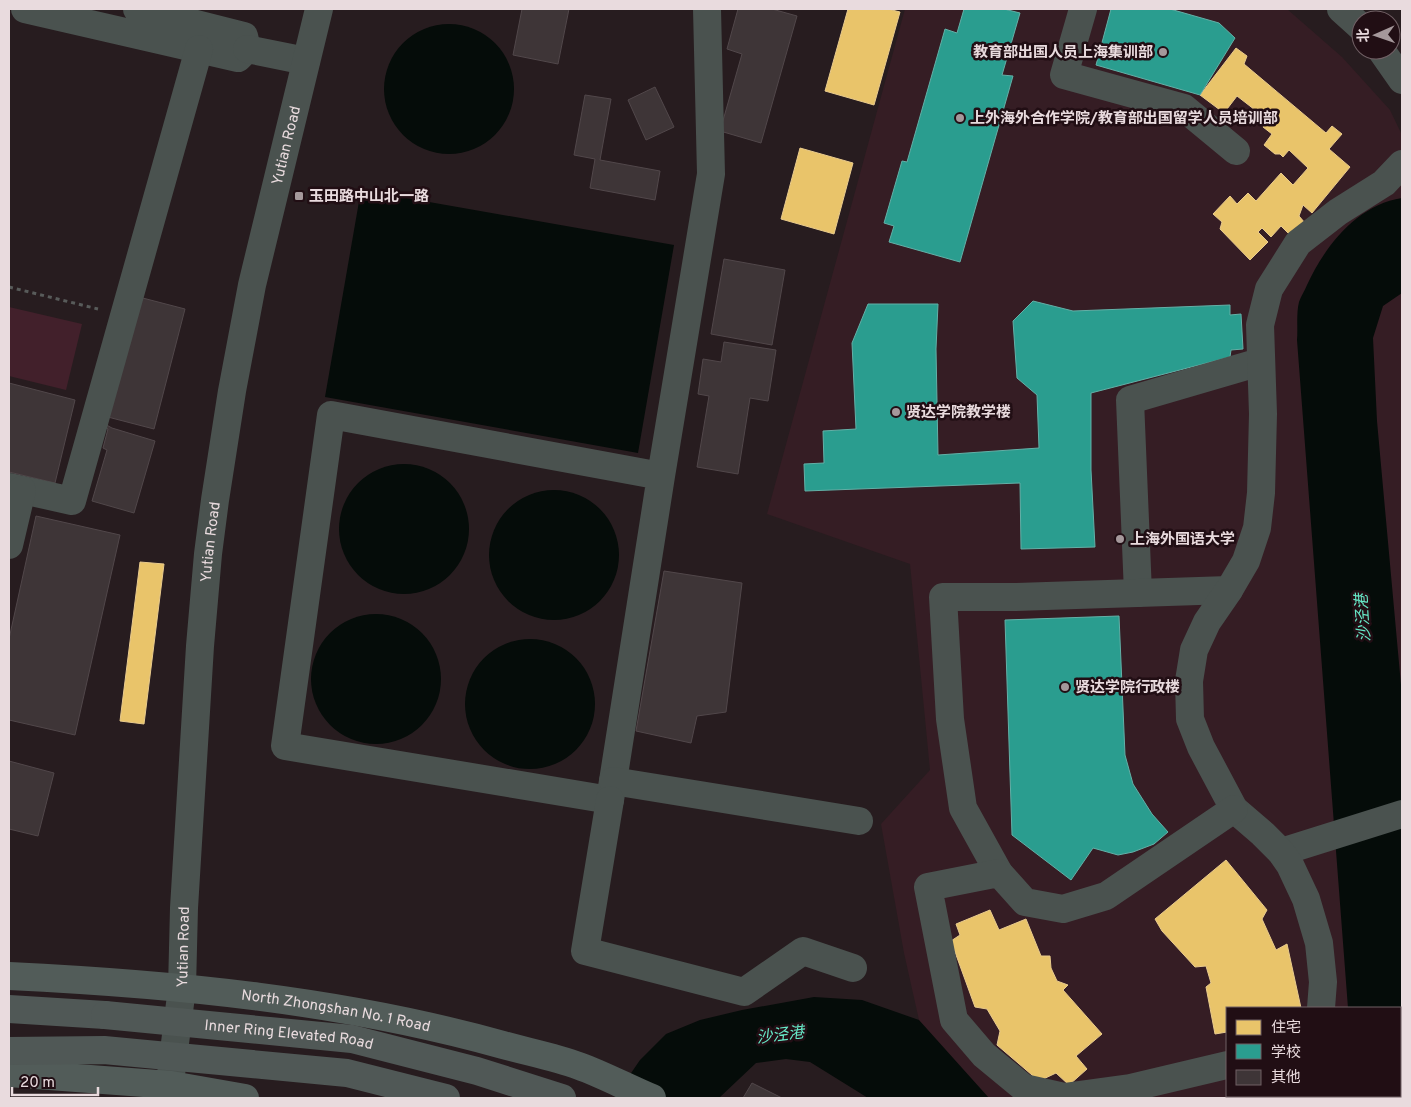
<svg xmlns="http://www.w3.org/2000/svg" width="1411" height="1107" viewBox="0 0 1411 1107" font-family="Overpass,'Noto Sans SC',sans-serif">
	<style>
		.built { fill: #351d24; fill-rule: evenodd }
		.green { fill: #42202b }
		.water { fill: #050c09 }
		.homes { fill: #e9c46a; stroke: #e9cb8d }
		.schools { fill: #2a9d8f; stroke: #63b0a7 }
		.building { fill: #3e3537; stroke: #51474a }
		.lines { fill: none; stroke-linecap: round; stroke-linejoin: round }
		.path { stroke: #585b5a; stroke-width: 3; stroke-dasharray: 4 4; stroke-linecap: butt }
		.minor { stroke: #4a524f; stroke-width: 28 }
		.major { stroke: #525c59; stroke-width: 28 }
		.highway { stroke: #505856; stroke-width: 28 }
		.highway-bridge { stroke: #505856; stroke-width: 28 }
		.poi-dot { fill: #a5989b; stroke: #210e14; stroke-width: 2 }
		.labels { text-anchor: middle; stroke-width: 5; stroke-linejoin: round; paint-order: stroke }
		.poi-label { font-size: 15px; font-weight: bold; fill: #e9dbde; stroke: #210e14; text-anchor: start }
		.street-label { font-size: 15px; fill: #e9dbde; stroke: #210e14 }
		.water-label { font-size: 16px; font-style: italic; fill: #67e9c8; stroke: #210e14 }
	</style>
	<rect width="100%" height="100%" fill="#271c1f"/>
	<path class="built" d="M 905,9 L 1287,9 L 1342,57 L 1390,110 L 1402,135 L 1402,1098 L 875,1098 L 919,1020 L 904,953 L 881,824 L 930,770 L 910,564 L 767,514 ZM 1227,1008 L 1400,1008 L 1400,1096 L 1227,1096 Z"/>
	<path class="green" d="M 9,307 L 82,324 L 66,390 L 9,376 Z"/>
	<g class="water">
		<circle cx="449" cy="89" r="65"/>
		<path d="M 361,190 L 674,245 L 638,453 L 325,397 Z"/>
		<path d="M 1402,198 L 1402,293 L 1383,306 L 1373,338 L 1377,421 L 1402,696 L 1402,1098 L 1244,1098 L 1257,1096 L 1400,1096 L 1400,1008 L 1348,1008 L 1297,340 C 1298,328 1296,314 1299,302 C 1301,296 1305,290 1307,285 C 1325,246 1357,205 1402,198 Z"/>
		<circle cx="404" cy="529" r="65"/>
		<circle cx="554" cy="555" r="65"/>
		<circle cx="376" cy="679" r="65"/>
		<circle cx="530" cy="704" r="65"/>
		<path d="M 814,997 L 862,1000 L 919,1020 L 989,1098 L 868,1098 L 810,1062 L 786,1059 L 756,1063 L 719,1098 L 614,1098 L 640,1060 L 666,1034 L 700,1020 L 742,1010 Z"/>
	</g>
	<g class="homes">
		<path d="M 848,9 L 888,9 L 900,12 L 874,105 L 825,91 Z"/>
		<path d="M 1236,48 L 1247,56 L 1244,64 L 1326,133 L 1332,126 L 1342,134 L 1329,149 L 1350,167 L 1312,213 L 1303,205 L 1299,216 L 1305,223 L 1292,237 L 1281,226 L 1271,237 L 1262,228 L 1258,232 L 1268,242 L 1250,260 L 1220,229 L 1222,222 L 1213,214 L 1230,196 L 1237,204 L 1248,193 L 1256,201 L 1281,173 L 1293,185 L 1308,168 L 1289,150 L 1283,157 L 1280,154 L 1275,154 L 1264,145 L 1272,134 L 1263,127 L 1268,120 L 1237,96 L 1224,113 L 1200,95 Z"/>
		<path d="M 800,148 L 853,163 L 834,234 L 781,219 Z"/>
		<path d="M 140,562 L 164,564 L 144,724 L 120,721 Z"/>
		<path d="M 1226,860 L 1267,910 L 1262,919 L 1276,950 L 1287,944 L 1301,1008 L 1227,1008 L 1227,1032 L 1215,1034 L 1206,987 L 1211,983 L 1206,966 L 1195,967 L 1162,931 L 1155,919 Z"/>
		<path d="M 990,910 L 999,930 L 1026,919 L 1041,956 L 1050,956 L 1051,968 L 1057,981 L 1068,985 L 1063,990 L 1102,1034 L 1076,1056 L 1087,1069 L 1069,1085 L 1056,1073 L 1039,1081 L 997,1045 L 1000,1031 L 987,1009 L 975,1007 L 951,941 L 960,935 L 956,924 Z"/>
	</g>
	<g class="schools">
		<path d="M 964,9 L 1004,9 L 1020,13 L 1002,75 L 1013,76 L 960,262 L 889,242 L 894,226 L 884,223 L 902,161 L 907,162 L 945,29 L 957,33 Z"/>
		<path d="M 1111,9 L 1170,9 L 1219,23 L 1235,38 L 1200,95 L 1096,65 Z"/>
		<path d="M 1033,301 L 1073,311 L 1230,305 L 1230,315 L 1241,314 L 1243,349 L 1231,350 L 1230,357 L 1091,393 L 1091,470 L 1095,547 L 1021,549 L 1020,483 L 805,491 L 804,464 L 824,463 L 823,431 L 856,429 L 852,343 L 868,304 L 938,304 L 936,349 L 938,455 L 1039,448 L 1037,395 L 1017,378 L 1013,321 Z"/>
		<path d="M 1119,616 L 1125,755 L 1133,784 L 1152,814 L 1168,832 L 1154,844 L 1133,852 L 1118,855 L 1093,848 L 1071,880 L 1012,835 L 1005,620 Z"/>
	</g>
	<g class="building">
		<path d="M 522,9 L 569,9 L 558,64 L 513,55 Z"/>
		<path d="M 738,9 L 772,9 L 797,16 L 761,143 L 720,131 L 742,54 L 727,49 Z"/>
		<path d="M 655,87 L 674,127 L 646,140 L 628,100 Z"/>
		<path d="M 585,95 L 611,99 L 600,160 L 660,171 L 655,200 L 590,188 L 595,159 L 574,155 Z"/>
		<path d="M 724,259 L 785,270 L 772,345 L 711,334 Z"/>
		<path d="M 135,296 L 185,309 L 154,429 L 104,416 Z"/>
		<path d="M 724,342 L 776,350 L 768,401 L 750,398 L 738,474 L 697,467 L 709,396 L 698,394 L 703,359 L 721,362 Z"/>
		<path d="M 9,383 L 75,400 L 55,483 L 9,472 Z"/>
		<path d="M 103,423 L 112,428 L 155,441 L 134,513 L 92,501 L 107,450 L 103,448 L 108,429 L 101,425 Z"/>
		<path d="M 36,516 L 120,535 L 75,735 L 9,720 L 9,639 Z"/>
		<path d="M 664,571 L 742,583 L 726,712 L 697,716 L 691,743 L 636,731 Z"/>
		<path d="M 9,761 L 54,773 L 38,836 L 9,829 Z"/>
		<path d="M 752,1083 L 782,1098 L 743,1098 Z"/>
	</g>
	<g class="lines">
		<path class="path" d="M 9,287 L 98,309"/>
		<g class="minor">
			<path d="M 25,9 L 238,58 L 247,49 L 244,36 L 137,9"/>
			<path d="M 1083,9 L 1064,75 L 1184,108 L 1236,151"/>
			<path d="M 1341,9 L 1361,27"/>
			<path d="M 247,49 L 306,61"/>
			<path d="M 1381,50 L 1402,80"/>
			<path d="M 661,476 L 331,415 L 285,746 L 610,800 L 661,476 L 711,174 L 707,9"/>
			<path d="M 9,487 L 72,501 L 199,49"/>
			<path d="M 9,545 L 22,490"/>
			<path d="M 1138,593 L 1130,400 L 1260,362"/>
			<path d="M 613,781 L 859,821"/>
			<path d="M 610,800 L 585,951 L 744,992 L 803,951 L 853,968"/>
			<path d="M 1281,852 L 1402,814"/>
			<path d="M 999,873 L 963,808 L 950,719 L 943,597 L 1015,597 L 1229,590"/>
			<path d="M 1321,1008 L 1323,982 L 1319,943 L 1306,899 L 1290,865 L 1281,852 L 1263,834 L 1234,809 L 1201,747 L 1190,719 L 1189,681 L 1194,650 L 1207,622 L 1229,590 L 1246,561 L 1257,528 L 1261,493 L 1263,414 L 1260,325 L 1269,289 L 1298,243 L 1338,212 L 1384,183 L 1402,164"/>
			<path d="M 1227,1065 L 1130,1088 L 1064,1097 L 1024,1088 L 984,1055 L 954,1020 L 928,887 L 999,873 L 1025,902 L 1063,909 L 1106,896 L 1234,809"/>
			<path id="s1" d="M 168,1098 L 182,988 L 184,908 L 200,646 L 208,554 L 215,500 L 232,391 L 252,285 L 319,9"/>
		</g>
		<g class="major">
			<path id="s2" d="M 9,976 C 175,984 342,1000 503,1045 C 528,1052 555,1057 579,1066 C 604,1075 628,1088 652,1098"/>
			<path d="M 9,1073 L 171,1085 L 245,1098"/>
		</g>
		<path class="highway" d="M 9,1009 L 105,1015"/>
		<g class="highway-bridge">
			<path id="s3" d="M 105,1015 L 352,1039 L 477,1071 L 562,1098"/>
			<path d="M 9,1051 L 104,1050 L 347,1073 L 446,1098"/>
		</g>
	</g>
	<g class="poi-dot">
		<circle cx="1163" cy="52" r="5"/>
		<circle cx="960" cy="118" r="5"/>
		<rect x="294" y="191" width="10" height="10" rx="2.5"/>
		<circle cx="896" cy="412" r="5"/>
		<circle cx="1120" cy="539" r="5"/>
		<circle cx="1065" cy="687" r="5"/>
	</g>
	<g class="labels">
		<g class="poi-label">
			<text x="1153" y="57" text-anchor="end">教育部出国人员上海集训部</text>
			<text x="970" y="123">上外海外合作学院/教育部出国留学人员培训部</text>
			<text x="309" y="201">玉田路中山北一路</text>
			<text x="906" y="417">贤达学院教学楼</text>
			<text x="1130" y="544">上海外国语大学</text>
			<text x="1075" y="692">贤达学院行政楼</text>
		</g>
		<g class="street-label">
			<text dy="5" stroke="none"><textPath href="#s1" startOffset="962">Yutian Road</textPath></text>
			<text dy="5" stroke="none"><textPath href="#s1" startOffset="558">Yutian Road</textPath></text>
			<text dy="5" stroke="none"><textPath href="#s1" startOffset="152">Yutian Road</textPath></text>
			<text dy="5" stroke="none"><textPath href="#s2" startOffset="329">North Zhongshan No. 1 Road</textPath></text>
			<text dy="5" stroke="none"><textPath href="#s3" startOffset="185">Inner Ring Elevated Road</textPath></text>
		</g>
		<g class="water-label">
			<text transform="translate(1362 618) rotate(-94)" y="6">沙泾港</text>
			<text transform="translate(780 1034) rotate(-7)" y="6">沙泾港</text>
		</g>
	</g>
	<rect width="1411" height="1107" fill="none" stroke="#e9dbde" stroke-width="20"/>
	<rect x="1226" y="1007" width="175" height="90" fill="#210e14" stroke="#716065"/>
	<rect x="1236" y="1020" width="25" height="15" fill="#e9c46a" stroke="#716065"/>
	<text x="1271" y="1032" font-size="15" fill="#e9dbde">住宅</text>
	<rect x="1236" y="1044" width="25" height="15" fill="#2a9d8f" stroke="#716065"/>
	<text x="1271" y="1057" font-size="15" fill="#e9dbde">学校</text>
	<rect x="1236" y="1070" width="25" height="15" fill="#3e3537" stroke="#716065"/>
	<text x="1271" y="1082" font-size="15" fill="#e9dbde">其他</text>
	<g transform="translate(1376 35) rotate(268)"><circle r="24" fill="#210e14" stroke="#716065"/>
	<path d="M0-4L9 19L0 12L-9 19Z" fill="#a5989b"/>
	<text y="-8" font-size="14" font-weight="bold" text-anchor="middle" fill="#e9dbde">北</text>
	</g>
	<path d="M12 1087v8h86v-8" fill="none" stroke="#e9dbde" stroke-width="2.5"/>
	<text x="20" y="1087" font-size="15" fill="#e9dbde" stroke="#210e14" stroke-width="4" paint-order="stroke">20 m</text>
</svg>
